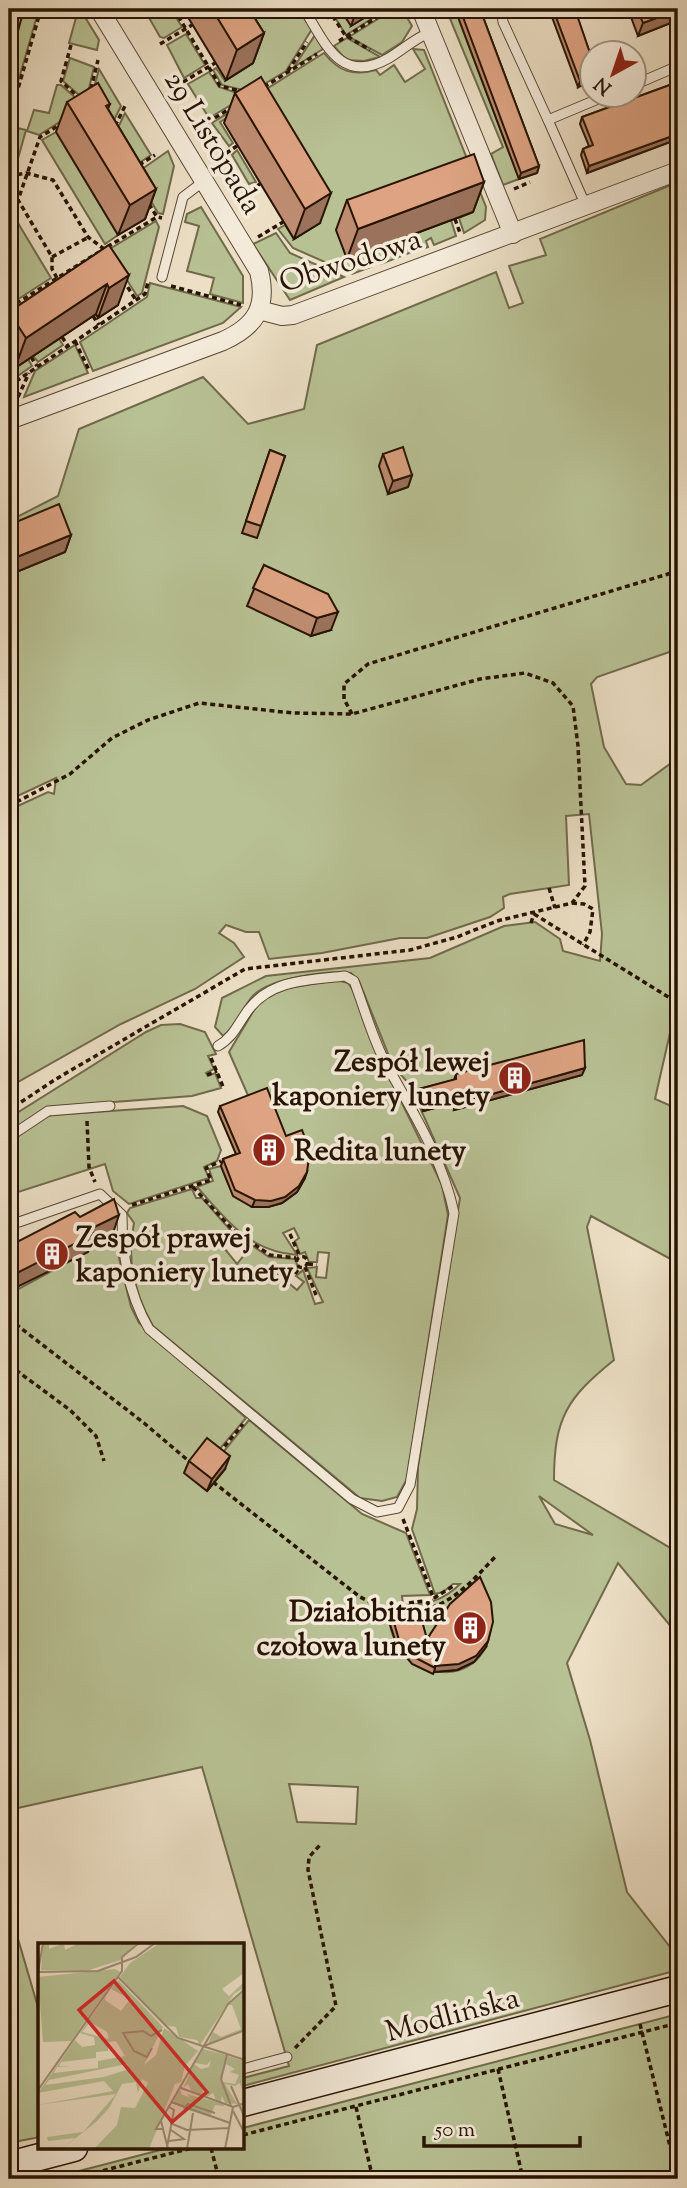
<svg xmlns="http://www.w3.org/2000/svg" width="687" height="2188" viewBox="0 0 687 2188" font-family="'Sorts Mill Goudy',serif">
	<style>
		.green { fill: #b8c194; stroke: #706a4b; stroke-width: 2; fill-rule: evenodd }
		.lines { fill: none; stroke-linecap: round; stroke-linejoin: round }
		.lane-casing { stroke: #594733; stroke-width: 11 }
		.street-casing { stroke: #594733; stroke-width: 20 }
		.secondary-casing { stroke: #281402; stroke-width: 29 }
		.path { stroke: #281402; stroke-width: 3.5; stroke-dasharray: 5 3.5; stroke-linecap: butt }
		.lane { stroke: #f3ead9; stroke-width: 9 }
		.street { stroke: #f3ead9; stroke-width: 18 }
		.secondary { stroke: #f3ead9; stroke-width: 26 }
		.wall { fill: #be8c70; stroke: #281402; stroke-width: 2 }
		.shaded-wall { fill: #9b725b; stroke: #281402; stroke-width: 2 }
		.building { fill: #dda382; stroke: #281402; stroke-width: 2 }
		.labels { text-anchor: middle; stroke-width: 7; stroke-linejoin: round; paint-order: stroke }
		.street-label { font-size: 30px; fill: #281402; stroke: #f3ead9 }
		.poi-label { font-size: 30px; font-weight: bold; fill: #281402; stroke: #f3ead9; text-anchor: end }
		.inset-road { fill: none; stroke: #9e8e77; stroke-width: 2 }
		.view { fill: #d62828; fill-opacity: 0.15; stroke: #d62828; stroke-width: 3.5 }
		.inset-edge { fill: none; stroke: #281402; stroke-width: 3.5 }
	</style>
	<rect width="100%" height="100%" fill="#ecdfc5"/>
	<filter id="stains"><feTurbulence type="fractalNoise" baseFrequency=".00286" numOctaves="4"/><feColorMatrix values="0 0 0 0 .2 0 0 0 0 .09 0 0 0 0 .02 0 0 0 .5 -.17"/></filter>
	<radialGradient id="worn" r=".72"><stop offset=".6" stop-color="#630" stop-opacity="0"/><stop offset="1" stop-color="#630" stop-opacity=".3"/></radialGradient>
	<g class="green">
		<path d="M 22,9 L 39,9 L 9,113 L 9,55 Z"/>
		<path d="M 66,9 L 80,9 L 99,40 L 97,50 L 69,43 L 77,14 Z"/>
		<path d="M 171,9 L 182,27 L 164,38 L 160,37 L 144,9 Z"/>
		<path d="M 220,9 L 299,9 L 312,29 L 286,71 L 251,92 L 222,85 L 213,70 L 216,68 L 225,81 L 253,63 Z"/>
		<path d="M 387,9 L 346,35 L 334,16 L 342,12 Z"/>
		<path d="M 394,9 L 402,9 L 412,26 L 402,42 L 382,55 L 349,37 Z"/>
		<path d="M 446,9 L 455,9 L 519,179 L 503,185 L 491,154 L 503,147 Z"/>
		<path d="M 186,34 L 205,65 L 184,78 L 167,45 Z"/>
		<path d="M 315,35 L 323,49 L 294,67 Z"/>
		<path d="M 347,38 L 380,57 L 364,61 L 346,60 L 334,46 Z"/>
		<path d="M 413,49 L 424,50 L 486,207 L 485,220 L 464,233 L 459,218 L 473,212 L 337,230 L 347,259 L 366,252 L 371,267 L 352,274 L 293,248 L 278,229 L 285,225 L 294,239 L 252,103 L 220,122 L 233,143 L 229,146 L 212,123 L 324,53 C 339,72 353,76 376,70 L 380,75 L 394,65 L 405,82 L 425,69 Z"/>
		<path d="M 70,58 L 94,67 L 86,101 L 63,81 Z"/>
		<path d="M 99,69 L 121,106 L 111,126 L 90,103 Z"/>
		<path d="M 209,72 L 219,87 L 246,96 L 209,118 L 188,84 Z"/>
		<path d="M 57,85 L 61,85 L 85,106 L 39,135 L 27,131 L 34,110 L 49,113 Z"/>
		<path d="M 125,113 L 151,155 L 133,167 L 114,136 Z"/>
		<path d="M 9,126 L 26,130 L 14,173 L 9,174 Z"/>
		<path d="M 56,132 L 118,235 L 105,244 L 42,140 Z"/>
		<path d="M 237,150 L 256,182 L 249,184 L 232,155 Z"/>
		<path d="M 168,151 L 174,166 L 163,214 L 158,213 L 135,174 Z"/>
		<path d="M 678,182 L 678,649 L 597,677 L 591,684 L 604,747 L 626,784 L 641,785 L 678,758 L 678,1035 L 670,1033 L 655,1099 L 678,1109 L 678,1263 L 591,1216 L 587,1227 L 614,1360 C 567,1398 554,1418 554,1480 L 669,1547 L 678,1542 L 678,1635 L 618,1563 L 567,1663 L 590,1740 L 627,1892 L 674,1952 L 678,1952 L 678,1970 L 243,2086 L 243,2078 L 289,2066 L 202,1767 L 9,1810 L 9,1294 L 87,1252 L 83,1246 L 113,1233 L 131,1307 L 139,1323 L 246,1418 L 212,1458 L 216,1461 L 249,1420 L 362,1514 L 406,1533 L 430,1595 L 402,1596 L 403,1605 C 426,1605 443,1601 460,1584 L 453,1584 L 443,1592 L 435,1594 L 412,1529 L 417,1509 L 418,1467 L 460,1198 L 410,1085 L 393,1066 L 359,981 L 351,973 C 328,970 268,978 252,997 C 241,1010 237,1025 223,1036 L 215,1027 L 222,998 L 266,976 L 430,958 L 504,926 L 535,922 L 560,939 L 563,951 L 600,961 L 602,934 L 589,814 L 566,816 L 569,885 L 510,894 L 503,897 L 504,908 L 490,917 L 427,938 L 400,938 L 322,953 L 269,959 L 259,932 L 246,932 L 226,925 L 219,933 L 234,943 L 244,957 L 195,989 L 121,1024 L 9,1087 L 9,810 L 48,792 L 54,794 L 56,778 L 9,800 L 9,521 L 58,496 L 79,429 L 203,377 L 248,424 L 304,409 L 317,345 L 496,272 L 509,308 L 523,303 L 509,266 L 546,255 L 540,239 ZM 454,1085 L 454,1110 L 454,1103 L 423,1111 L 417,1095 ZM 539,1496 L 593,1535 L 555,1524 ZM 389,1619 L 420,1630 L 429,1638 L 491,1628 C 483,1694 396,1682 389,1619 ZM 289,1784 L 358,1787 L 356,1824 L 297,1822 Z"/>
		<path d="M 201,207 L 243,276 L 243,303 L 210,294 L 214,278 L 187,271 L 199,226 L 185,222 L 187,214 Z"/>
		<path d="M 9,208 L 51,278 L 9,305 L 9,295 L 13,292 L 9,286 Z"/>
		<path d="M 451,220 L 456,236 L 434,245 L 431,238 L 426,241 L 428,247 L 422,249 L 416,233 Z"/>
		<path d="M 156,221 L 159,227 L 142,293 L 137,296 L 108,250 Z"/>
		<path d="M 276,233 L 290,253 L 344,277 L 290,300 L 253,244 Z"/>
		<path d="M 409,236 L 414,251 L 381,264 L 375,249 Z"/>
		<path d="M 150,283 L 241,307 L 223,323 L 93,371 L 80,342 L 147,297 Z"/>
		<path d="M 59,339 L 63,345 L 38,362 L 33,356 Z"/>
		<path d="M 75,345 L 88,373 L 24,397 L 35,371 Z"/>
		<path d="M 9,359 L 15,368 L 28,359 L 32,366 L 9,382 Z"/>
		<path d="M 337,980 L 348,983 L 355,993 L 397,1093 L 442,1185 L 448,1215 L 407,1479 L 397,1497 L 382,1501 L 360,1498 L 153,1326 C 134,1293 126,1260 134,1223 L 127,1213 L 130,1208 L 192,1189 L 196,1198 L 202,1198 L 231,1231 L 246,1241 L 238,1247 L 230,1239 L 224,1248 L 237,1264 L 244,1255 L 240,1250 L 250,1244 L 269,1257 L 295,1259 L 298,1267 L 293,1273 L 285,1266 L 278,1274 L 297,1290 L 304,1282 L 296,1276 L 303,1270 L 315,1304 L 323,1302 L 307,1268 L 317,1267 L 316,1277 L 326,1278 L 329,1253 L 318,1252 L 317,1262 L 309,1262 L 305,1252 L 300,1254 L 295,1241 L 299,1238 L 294,1228 L 283,1233 L 297,1255 C 248,1251 228,1221 197,1187 L 213,1181 L 209,1169 L 221,1166 C 231,1193 237,1206 268,1207 L 284,1143 L 250,1100 L 229,1052 L 260,1000 L 275,990 Z"/>
		<path d="M 180,1024 L 205,1032 L 216,1054 L 208,1056 L 214,1069 L 206,1073 L 208,1076 L 215,1073 L 221,1088 L 192,1096 L 49,1107 L 9,1134 L 9,1118 L 146,1032 L 161,1025 Z"/>
		<path d="M 183,1106 L 207,1116 L 221,1150 L 217,1161 L 204,1167 L 209,1178 L 129,1204 L 113,1191 L 105,1164 L 9,1195 L 9,1142 L 44,1117 L 52,1115 Z"/>
		<path d="M 9,1908 L 40,2014 L 40,2137 L 9,2143 Z"/>
		<path d="M 678,2014 L 678,2179 L 48,2179 L 168,2148 L 243,2148 L 243,2128 Z"/>
	</g>
	<g class="lines">
		<g class="lane-casing">
			<g id="lane">
				<path d="M 304,9 C 325,43 341,86 389,58 C 404,49 415,38 431,32"/>
				<path d="M 501,9 L 503,22 L 548,120"/>
				<path d="M 634,85 L 678,66"/>
				<path d="M 586,206 L 548,120 L 610,94"/>
				<path d="M 162,277 L 183,197 L 204,181"/>
				<path d="M 9,1137 L 48,1111 L 110,1106"/>
				<path d="M 9,1217 L 19,1222 L 100,1194 L 122,1215 C 122,1256 129,1295 149,1329 L 352,1499 L 377,1512 L 398,1508 L 410,1485 L 454,1213 C 443,1159 411,1109 385,1062 C 372,1037 364,1007 354,981 L 345,976 C 310,980 272,979 249,1009 C 238,1023 234,1037 218,1046"/>
				<path d="M 243,2069 L 287,2057"/>
			</g>
		</g>
		<g class="street-casing">
			<g id="street">
				<path d="M 421,9 L 513,234"/>
				<path d="M 259,310 L 282,316 L 293,315 L 678,171"/>
				<path d="M 9,420 L 223,341 C 256,326 268,307 259,271 L 99,9"/>
			</g>
		</g>
		<g class="secondary-casing">
			<g id="secondary">
				<path d="M 243,2103 L 678,1989"/>
				<path d="M 9,2165 L 74,2148"/>
			</g>
		</g>
		<g class="path">
			<path d="M 174,9 L 220,86 L 240,91"/>
			<path d="M 328,9 L 345,35 L 370,50"/>
			<path d="M 327,18 L 340,10"/>
			<path d="M 339,41 L 390,9"/>
			<path d="M 160,44 L 192,25"/>
			<path d="M 71,45 L 61,81 L 78,97"/>
			<path d="M 288,71 L 307,42"/>
			<path d="M 183,82 L 215,63"/>
			<path d="M 264,87 L 317,54"/>
			<path d="M 91,89 L 98,60"/>
			<path d="M 9,120 L 41,9"/>
			<path d="M 115,126 L 125,106"/>
			<path d="M 193,131 L 231,108"/>
			<path d="M 219,158 L 237,146"/>
			<path d="M 139,165 L 155,155"/>
			<path d="M 9,176 L 26,173 L 53,180 L 88,237 L 104,249 L 157,217"/>
			<path d="M 514,189 L 530,182"/>
			<path d="M 242,195 L 260,184"/>
			<path d="M 149,204 L 157,217 L 162,218"/>
			<path d="M 455,219 L 460,233"/>
			<path d="M 412,235 L 417,249"/>
			<path d="M 258,237 L 283,222"/>
			<path d="M 370,250 L 375,264"/>
			<path d="M 52,257 L 87,238"/>
			<path d="M 57,278 L 52,269 L 52,257 L 18,200 L 40,137 L 61,124"/>
			<path d="M 123,280 L 136,300"/>
			<path d="M 171,286 L 241,305"/>
			<path d="M 9,308 L 99,252"/>
			<path d="M 93,316 L 99,325"/>
			<path d="M 62,337 L 68,346"/>
			<path d="M 75,341 L 89,370"/>
			<path d="M 31,357 L 37,366"/>
			<path d="M 9,386 L 145,294 L 148,282"/>
			<path d="M 18,397 L 29,373"/>
			<path d="M 352,714 L 344,699 L 344,684 L 368,664 L 678,571"/>
			<path d="M 9,806 L 70,774 L 112,738 L 148,720 L 199,703 L 293,713 L 352,714 L 480,679 L 525,673 L 553,683 L 573,706 L 578,746 L 585,886 L 572,903 L 497,921 L 457,937 L 410,950 L 245,969 L 56,1079 L 9,1110"/>
			<path d="M 549,888 L 555,908"/>
			<path d="M 572,903 L 584,904 L 593,909 L 590,932 L 583,945"/>
			<path d="M 534,914 L 678,1003"/>
			<path d="M 531,923 L 534,913"/>
			<path d="M 211,1058 L 224,1089"/>
			<path d="M 207,1075 L 217,1071"/>
			<path d="M 87,1121 L 89,1167 L 95,1182"/>
			<path d="M 193,1187 L 233,1230 L 270,1255 L 296,1258"/>
			<path d="M 132,1205 L 211,1180 L 206,1168 L 221,1161"/>
			<path d="M 290,1234 L 300,1257"/>
			<path d="M 9,1249 L 14,1234"/>
			<path d="M 239,1249 L 250,1241"/>
			<circle cx="302" cy="1262" r="5.5"/>
			<path d="M 308,1264 L 317,1265"/>
			<path d="M 305,1267 L 316,1295"/>
			<path d="M 295,1274 L 300,1267"/>
			<path d="M 9,1319 L 144,1423 L 191,1463"/>
			<path d="M 9,1365 L 70,1410 L 96,1436 L 104,1461"/>
			<path d="M 219,1453 L 243,1424"/>
			<path d="M 213,1482 L 360,1597 L 385,1609 L 404,1612"/>
			<path d="M 403,1519 L 434,1599"/>
			<path d="M 409,1603 L 431,1600 L 455,1585"/>
			<path d="M 415,1611 C 451,1607 472,1581 496,1556"/>
			<path d="M 640,2024 L 678,2179"/>
			<path d="M 295,2048 L 336,2006 L 308,1870 L 309,1857 L 320,1845"/>
			<path d="M 498,2069 L 523,2179"/>
			<path d="M 356,2107 L 373,2179"/>
			<path d="M 243,2135 L 678,2023"/>
			<path d="M 211,2148 L 219,2179"/>
			<path d="M 70,2179 L 192,2148"/>
		</g>
		<use href="#lane" class="lane"/>
		<use href="#street" class="street"/>
		<use href="#secondary" class="secondary"/>
	</g>
	<g class="wall">
		<path d="M 183,9 L 249,9 L 264,33 L 253,63 L 226,80 Z"/>
		<path d="M 340,9 L 377,9 L 377,10 L 351,26 Z"/>
		<path d="M 455,9 L 480,9 L 539,166 L 537,173 L 519,179 Z"/>
		<path d="M 549,9 L 591,9 L 590,12 L 577,17 L 592,59 L 578,87 Z"/>
		<path d="M 628,9 L 678,9 L 678,20 L 638,36 Z"/>
		<path d="M 678,82 L 678,139 L 587,173 L 581,155 L 583,149 L 589,146 L 580,124 L 582,117 Z"/>
		<path d="M 235,93 L 320,223 L 294,239 L 224,123 Z"/>
		<path d="M 67,102 L 110,104 L 108,109 L 156,189 L 145,219 L 118,235 L 56,132 Z"/>
		<path d="M 484,182 L 473,212 L 347,259 L 336,230 L 347,200 Z"/>
		<path d="M 109,245 L 118,305 L 98,318 L 96,314 L 15,368 L 9,359 L 9,312 Z"/>
		<path d="M 270,450 L 285,456 L 257,538 L 242,533 Z"/>
		<path d="M 383,454 L 412,475 L 408,487 L 388,494 L 379,466 Z"/>
		<path d="M 9,525 L 71,535 L 65,552 L 9,575 Z"/>
		<path d="M 264,565 L 331,630 L 311,636 L 247,606 Z"/>
		<path d="M 456,1074 L 582,1075 L 454,1110 L 454,1103 L 423,1111 L 417,1095 L 419,1089 L 454,1080 Z"/>
		<path d="M 220,1106 L 286,1136 L 305,1178 L 297,1192 L 282,1203 L 268,1207 L 252,1207 L 233,1196 L 221,1166 L 223,1159 L 236,1154 L 218,1112 Z"/>
		<path d="M 189,1461 L 225,1469 L 207,1491 L 184,1473 Z"/>
		<path d="M 391,1612 L 427,1639 L 486,1647 L 474,1662 L 457,1670 L 434,1672 L 433,1674 L 412,1664 L 397,1646 L 388,1618 Z"/>
	</g>
	<g class="shaded-wall">
		<path d="M 357,9 L 377,9 L 377,10 L 351,26 Z"/>
		<path d="M 584,9 L 591,9 L 590,12 L 573,18 L 576,12 Z"/>
		<path d="M 678,10 L 678,20 L 638,36 L 643,23 Z"/>
		<path d="M 264,33 L 253,63 L 226,80 L 237,50 Z"/>
		<path d="M 592,77 L 592,82 L 578,87 L 580,81 Z"/>
		<path d="M 678,134 L 678,139 L 587,173 L 589,166 Z"/>
		<path d="M 539,166 L 537,173 L 519,179 L 521,173 Z"/>
		<path d="M 484,182 L 473,212 L 347,259 L 358,229 Z"/>
		<path d="M 156,189 L 145,219 L 118,235 L 130,205 Z"/>
		<path d="M 331,193 L 320,223 L 294,239 L 305,209 Z"/>
		<path d="M 13,274 L 9,287 L 9,277 Z"/>
		<path d="M 129,275 L 118,305 L 98,318 L 109,288 Z"/>
		<path d="M 107,284 L 96,314 L 15,368 L 26,338 Z"/>
		<path d="M 412,475 L 408,487 L 388,494 L 393,481 Z"/>
		<path d="M 71,535 L 65,552 L 9,575 L 9,568 L 12,559 Z"/>
		<path d="M 338,612 L 331,630 L 311,636 L 317,618 Z"/>
		<path d="M 585,1068 L 582,1075 L 454,1110 L 456,1104 Z"/>
		<path d="M 456,1097 L 454,1103 L 423,1111 L 425,1105 Z"/>
		<path d="M 307,1172 L 305,1178 L 297,1192 L 282,1203 L 268,1207 L 252,1207 L 255,1200 Z"/>
		<path d="M 119,1215 L 113,1233 L 91,1243 L 88,1252 L 9,1291 L 9,1277 L 90,1229 Z"/>
		<path d="M 230,1456 L 225,1469 L 207,1491 L 212,1479 Z"/>
		<path d="M 488,1641 L 486,1647 L 474,1662 L 457,1670 L 434,1672 L 435,1668 L 435,1666 Z"/>
	</g>
	<g class="building">
		<path d="M 9,9 L 24,9 L 9,64 Z"/>
		<path d="M 212,9 L 249,9 L 264,33 L 237,50 Z"/>
		<path d="M 460,9 L 480,9 L 539,166 L 521,173 Z"/>
		<path d="M 553,9 L 584,9 L 576,12 L 592,59 L 592,77 L 580,81 Z"/>
		<path d="M 637,9 L 678,9 L 678,10 L 643,23 Z"/>
		<path d="M 261,77 L 331,193 L 305,209 L 235,93 Z"/>
		<path d="M 678,82 L 678,134 L 589,166 L 583,149 L 593,145 L 582,117 Z"/>
		<path d="M 98,83 L 110,104 L 106,106 L 156,189 L 130,205 L 67,102 Z"/>
		<path d="M 474,154 L 484,182 L 358,229 L 347,200 Z"/>
		<path d="M 109,245 L 129,275 L 109,288 L 107,284 L 26,338 L 9,312 Z"/>
		<path d="M 9,267 L 13,274 L 9,277 Z"/>
		<path d="M 403,447 L 412,475 L 393,481 L 383,454 Z"/>
		<path d="M 270,450 L 285,456 L 261,526 L 246,521 Z"/>
		<path d="M 59,504 L 71,535 L 12,559 L 9,551 L 9,525 Z"/>
		<path d="M 264,565 L 328,594 L 338,612 L 317,618 L 253,588 Z"/>
		<path d="M 584,1040 L 585,1068 L 456,1104 L 456,1097 L 425,1105 L 419,1089 L 456,1079 L 456,1074 Z"/>
		<path d="M 267,1088 L 286,1136 L 302,1130 L 310,1151 L 307,1172 L 299,1186 L 285,1197 L 271,1201 L 255,1200 L 235,1190 L 223,1159 L 240,1153 L 220,1106 Z"/>
		<path d="M 114,1199 L 119,1215 L 90,1229 L 94,1234 L 9,1277 L 9,1246 L 75,1212 L 80,1217 Z"/>
		<path d="M 207,1438 L 230,1456 L 212,1479 L 189,1461 Z"/>
		<path d="M 480,1577 L 491,1602 L 493,1622 L 488,1641 L 476,1656 L 459,1664 L 435,1666 L 435,1668 L 414,1657 L 399,1640 L 391,1612 L 419,1610 L 427,1639 L 450,1604 Z"/>
	</g>
	<defs>
		<g id="building-disc" transform="scale(1.75)"><circle r="9.5" fill="#8f2418" stroke="#f3ead9"/><path d="M-4-6H4V6H1V3H-1V6H-4ZM-2.5-4.3h1.7v1.8h-1.7ZM.8-4.3h1.7v1.8H.8ZM-2.5-1h1.7V.8h-1.7ZM.8-1h1.7V.8H.8Z" fill="#fff"/></g>
	</defs>
	<g fill-rule="evenodd">
		<use href="#building-disc" x="515" y="1078"/>
		<use href="#building-disc" x="269" y="1150"/>
		<use href="#building-disc" x="52" y="1254"/>
		<use href="#building-disc" x="470" y="1628"/>
	</g>
	<g class="labels">
		<g class="street-label">
			<text transform="translate(214 142) rotate(59)" y="10">29 Listopada</text>
			<text transform="translate(350 260) rotate(-18)" y="10">Obwodowa</text>
			<text transform="translate(452 2014) rotate(-15)" y="10">Modlińska</text>
		</g>
		<g class="poi-label">
			<text x="490" y="1071">Zespół lewej<tspan x="490" dy="34">kaponiery lunety</tspan></text>
			<text x="294" y="1160" text-anchor="start">Redita lunety</text>
			<text x="76" y="1247" text-anchor="start">Zespół prawej<tspan x="76" dy="34">kaponiery lunety</tspan></text>
			<text x="446" y="1621">Działobitnia<tspan x="446" dy="34">czołowa lunety</tspan></text>
		</g>
	</g>
	<g transform="translate(38 1943)">
		<rect width="206" height="206" fill="#ecdfc5"/>
		<path d="M 5,0 L 18,0 L 11,1 L 11,6 L 26,0 L 27,7 L 41,0 L 98,0 L 83,17 L 48,28 L 3,27 ZM 122,0 L 206,0 L 206,30 L 184,46 L 191,53 L 206,39 L 206,45 L 196,51 L 162,102 L 159,97 L 141,94 L 138,84 L 126,82 L 82,34 L 92,20 ZM 77,26 L 82,29 L 33,98 L 5,99 L 0,34 ZM 80,37 L 125,84 L 106,122 L 118,112 L 126,85 L 160,108 L 147,123 L 143,139 L 137,141 L 111,206 L 56,206 L 79,182 L 83,164 L 97,165 L 110,140 L 104,136 L 100,150 L 98,139 L 84,141 L 71,165 L 58,179 L 24,206 L 37,195 L 10,198 L 9,194 L 45,189 L 78,151 L 0,162 L 75,148 L 66,138 L 0,150 L 37,97 L 44,104 L 57,102 L 56,94 L 42,90 L 68,53 L 67,57 L 83,68 L 92,56 L 73,46 ZM 52,79 L 69,89 L 71,96 L 44,89 ZM 78,98 L 87,113 L 60,118 L 60,125 L 16,130 L 19,124 L 33,123 L 21,123 L 23,119 L 58,115 L 58,109 L 70,108 L 70,99 ZM 89,121 L 91,126 L 66,134 L 7,142 L 11,137 ZM 206,47 L 206,86 L 170,101 L 175,89 L 183,94 L 203,86 L 194,62 L 190,62 ZM 165,106 L 188,112 L 184,139 L 197,141 L 201,132 L 192,129 L 197,126 L 188,121 L 190,113 L 206,118 L 206,152 L 202,140 L 197,143 L 187,141 L 199,161 L 187,160 L 184,153 L 183,159 L 178,157 L 175,150 L 169,154 L 164,143 L 165,152 L 154,149 L 150,141 L 145,145 L 156,121 L 163,126 L 171,124 L 173,117 L 169,122 L 157,120 ZM 142,146 L 144,152 L 152,154 L 149,151 L 185,161 L 186,163 L 177,162 L 172,174 L 147,166 L 135,159 Z" fill="#b8c194" fill-rule="evenodd"/>
		<path class="inset-road" d="M 0,29 L 60,28 L 98,14 L 117,0M 0,29 L 5,0M 80,34 L 140,95 L 207,117M 166,103 L 207,87M 114,105 L 109,114 L 96,108 L 85,90 L 105,88 L 113,93 L 124,87M 189,112 L 183,136 L 193,163M 193,143 L 207,175M 143,145 L 195,164 L 207,160M 0,147 L 84,28 L 84,14 L 101,0M 133,159 L 192,180M 146,166 L 150,161 L 177,170M 195,168 L 207,191M 123,178 L 130,206M 132,180 L 149,187 L 191,185M 126,186 L 118,186 L 190,61 L 207,46M 131,198 L 146,196 L 133,187M 129,204 L 136,167 L 131,164M 149,206 L 155,170M 187,206 L 195,164"/>
		<path class="view" d="M 76,38 L 169,149 L 134,179 L 41,67 Z"/>
		<rect width="206" height="206" class="inset-edge"/>
	</g>
	<rect width="687" height="2188" fill="none" stroke="#ecdfc5" stroke-width="35"/>
	<rect x="10" y="10" width="666" height="2167" fill="none" stroke="#281402" stroke-width="3.5"/>
	<rect x="18" y="18" width="652" height="2153" fill="none" stroke="#281402" stroke-width="2"/>
	<g transform="translate(613 74) rotate(220)"><circle r="33" fill="#f3ead9" stroke="#a29483" stroke-width="2"/>
	<path d="M0-5L12 26L0 18L-12 26Z" fill="#8f2418"/>
	<text y="-10" font-size="19" font-weight="bold" text-anchor="middle" fill="#281402">N</text>
	</g>
	<path d="M424 2136v10h156v-10" fill="none" stroke="#281402" stroke-width="3.5"/>
	<text x="435" y="2136" font-size="21" fill="#281402" stroke="#f3ead9" stroke-width="5" paint-order="stroke">50 m</text>
	<rect width="100%" height="100%" filter="url(#stains)"/>
	<rect width="100%" height="100%" fill="url(#worn)"/>
</svg>
